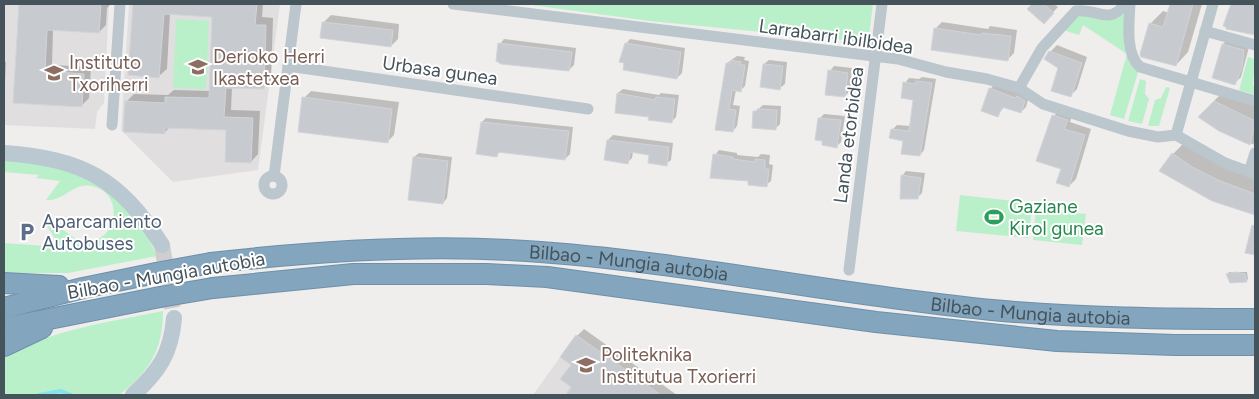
<svg xmlns="http://www.w3.org/2000/svg" width="1259" height="399" viewBox="0 0 1259 399" font-family="Figtree,sans-serif">
	<style>
		.education { fill: #e1dedf }
		.green { fill: #b9f0c9 }
		.shadow { fill: #0003 }
		.lines { fill: none; stroke-linecap: round; stroke-linejoin: round }
		.stream { stroke: #85e2ee; stroke-width: 4 }
		.building { fill: #c7cbd0; stroke: #d1d4d9 }
		.secondary-tunnel { stroke: #ceced0; stroke-width: 16; stroke-dasharray: 16 8; stroke-linecap: butt }
		.highway-casing { stroke: #6e90aa; stroke-width: 22 }
		.street { stroke: #bbc6cd; stroke-width: 11 }
		.secondary { stroke: #bac8d2; stroke-width: 16 }
		.highway { stroke: #83a5be; stroke-width: 20 }
		.highway-bridge-casing { stroke: #6e90aa; stroke-width: 22; stroke-linecap: butt }
		.highway-bridge { stroke: #83a5be; stroke-width: 20 }
		.labels { text-anchor: middle; stroke-width: 4; stroke-linejoin: round; paint-order: stroke }
		.street-label { font-size: 19px; fill: #45535b; stroke: #fff }
		.education-label { font-size: 19px; fill: #785e54; stroke: #fff; text-anchor: start }
		.leisure-label { font-size: 19px; fill: #27864d; stroke: #fff; text-anchor: start }
		.service-label { font-size: 19px; fill: #4e5e75; stroke: #fff; text-anchor: start }
	</style>
	<rect width="100%" height="100%" fill="#f0eded"/>
	<g class="education">
		<path d="M 4,4 L 109,4 L 104,103 L 97,112 L 95,129 L 4,125 Z"/>
		<path d="M 129,4 L 280,4 L 258,170 L 173,182 L 121,130 Z"/>
		<path d="M 576,335 L 661,395 L 533,395 Z"/>
	</g>
	<g class="green">
		<path d="M 524,4 L 873,4 L 869,36 L 868,41 L 864,42 L 650,21 Z"/>
		<path d="M 1123,11 L 1127,12 L 1139,69 L 1124,119 L 1110,115 L 1127,54 L 1083,25 L 1079,35 L 1063,30 L 1076,14 Z"/>
		<path d="M 176,19 L 209,21 L 206,89 L 173,88 Z"/>
		<path d="M 1248,57 L 1255,59 L 1253,85 L 1255,86 L 1255,95 L 1239,90 Z"/>
		<path d="M 1140,79 L 1146,81 L 1145,94 L 1149,99 L 1142,124 L 1128,121 Z"/>
		<path d="M 1166,87 L 1170,88 L 1159,126 L 1148,126 L 1155,100 L 1161,98 Z"/>
		<path d="M 4,159 C 20,161 38,161 53,165 C 102,179 137,209 157,256 L 68,273 L 4,273 L 4,243 L 60,247 L 44,221 C 63,223 74,246 92,241 C 120,235 122,192 92,186 C 73,182 65,201 46,200 L 60,181 L 36,178 L 39,175 L 4,172 Z"/>
		<path d="M 960,195 L 1032,203 L 1029,238 L 956,231 Z"/>
		<path d="M 1036,209 L 1086,214 L 1082,245 L 1033,240 Z"/>
		<path d="M 163,311 C 163,350 149,372 119,395 L 4,395 L 4,357 C 53,329 109,322 163,311 Z"/>
	</g>
	<g class="shadow">
		<path d="M 20,4 L 111,4 L 107,8 L 106,25 L 99,32 L 53,29 L 52,65 L 91,67 L 89,98 L 82,105 L 15,101 Z"/>
		<path d="M 134,4 L 263,4 L 262,17 L 273,18 L 271,80 L 263,88 L 232,87 L 231,110 L 260,111 L 258,154 L 251,162 L 227,129 L 171,126 L 165,132 L 126,102 L 134,94 L 168,95 L 174,90 L 211,91 L 214,16 L 170,13 L 167,69 L 159,76 L 129,74 Z"/>
		<path d="M 1034,4 L 1054,4 L 1058,7 L 1044,22 L 1029,9 Z"/>
		<path d="M 1172,4 L 1202,4 L 1188,52 L 1176,65 L 1150,24 L 1163,11 L 1169,13 Z"/>
		<path d="M 1231,4 L 1255,4 L 1255,34 L 1227,28 L 1225,25 Z"/>
		<path d="M 331,15 L 399,24 L 398,39 L 391,46 L 324,22 Z"/>
		<path d="M 942,22 L 988,29 L 990,26 L 1017,30 L 1014,53 L 1007,60 L 935,29 Z"/>
		<path d="M 1230,37 L 1250,43 L 1241,77 L 1234,84 L 1213,77 L 1223,44 Z"/>
		<path d="M 504,39 L 576,48 L 574,65 L 569,70 L 549,69 L 497,60 L 500,44 Z"/>
		<path d="M 630,39 L 685,48 L 682,73 L 677,78 L 626,44 Z"/>
		<path d="M 1057,45 L 1087,57 L 1077,89 L 1070,96 L 1060,68 L 1050,52 Z"/>
		<path d="M 737,56 L 745,57 L 744,60 L 749,61 L 745,86 L 741,90 L 736,90 L 733,105 L 740,106 L 737,126 L 733,131 L 716,129 L 727,63 Z"/>
		<path d="M 769,60 L 787,62 L 785,84 L 780,88 L 764,64 Z"/>
		<path d="M 4,62 L 6,62 L 4,103 Z"/>
		<path d="M 834,66 L 852,68 L 850,91 L 845,96 L 830,71 Z"/>
		<path d="M 922,77 L 936,79 L 924,150 L 920,155 L 892,130 L 897,125 L 911,126 L 915,99 L 905,83 L 909,78 L 919,79 Z"/>
		<path d="M 995,84 L 1029,96 L 1026,107 L 1021,112 L 1004,107 L 998,115 L 990,89 Z"/>
		<path d="M 1227,88 L 1255,104 L 1255,145 L 1236,138 L 1214,101 Z"/>
		<path d="M 623,89 L 659,95 L 661,93 L 679,95 L 676,117 L 671,122 L 650,115 L 618,93 Z"/>
		<path d="M 311,91 L 399,102 L 394,135 L 387,142 L 304,98 Z"/>
		<path d="M 763,105 L 781,106 L 780,124 L 775,129 L 755,112 Z"/>
		<path d="M 1060,109 L 1073,113 L 1070,122 L 1091,129 L 1076,179 L 1069,186 L 1054,116 Z"/>
		<path d="M 824,114 L 845,116 L 841,142 L 837,146 L 819,119 Z"/>
		<path d="M 486,118 L 573,127 L 570,154 L 565,159 L 501,151 L 497,155 L 482,122 Z"/>
		<path d="M 613,135 L 673,143 L 671,160 L 666,164 L 650,154 L 633,152 L 632,158 L 628,162 L 608,140 Z"/>
		<path d="M 1186,141 L 1255,177 L 1255,213 L 1243,211 L 1173,154 Z"/>
		<path d="M 719,150 L 737,153 L 737,155 L 758,157 L 761,154 L 770,155 L 769,164 L 773,165 L 771,181 L 766,185 L 750,180 L 715,155 Z"/>
		<path d="M 419,153 L 452,157 L 447,198 L 443,203 L 414,157 Z"/>
		<path d="M 906,171 L 925,173 L 922,193 L 917,198 L 902,176 Z"/>
		<path d="M 1229,272 L 1247,272 L 1248,279 L 1246,281 L 1227,274 Z"/>
		<path d="M 584,329 L 677,395 L 567,395 L 573,387 L 573,364 L 577,336 Z"/>
	</g>
	<g class="lines">
		<path class="stream" d="M 39,395 L 61,391 L 71,395"/>
	</g>
	<g class="building">
		<path d="M 19,4 L 101,4 L 99,33 L 47,30 L 45,71 L 84,74 L 82,107 L 13,103 Z"/>
		<path d="M 133,4 L 257,4 L 255,25 L 266,25 L 264,89 L 226,88 L 224,117 L 253,118 L 251,163 L 225,162 L 226,130 L 165,128 L 165,134 L 123,132 L 125,101 L 165,103 L 165,97 L 209,98 L 212,17 L 164,14 L 159,78 L 128,75 Z"/>
		<path d="M 1032,4 L 1044,4 L 1054,13 L 1044,24 L 1027,9 Z"/>
		<path d="M 1170,4 L 1193,4 L 1176,66 L 1141,57 L 1140,54 L 1149,23 L 1163,27 Z"/>
		<path d="M 1231,4 L 1255,4 L 1255,35 L 1226,29 L 1226,27 L 1223,26 Z"/>
		<path d="M 322,22 L 393,30 L 391,47 L 320,38 Z"/>
		<path d="M 934,28 L 981,35 L 982,33 L 1011,36 L 1008,61 L 931,50 Z"/>
		<path d="M 498,43 L 572,52 L 569,71 L 501,64 L 496,61 Z"/>
		<path d="M 625,43 L 681,52 L 677,79 L 623,70 L 624,63 L 619,62 Z"/>
		<path d="M 1222,44 L 1244,50 L 1242,68 L 1235,85 L 1212,78 Z"/>
		<path d="M 1049,51 L 1082,63 L 1071,97 L 1051,91 L 1058,68 L 1044,59 Z"/>
		<path d="M 731,60 L 741,62 L 740,65 L 745,65 L 741,92 L 732,90 L 729,109 L 736,110 L 733,132 L 715,130 L 726,63 L 730,63 Z"/>
		<path d="M 763,64 L 783,66 L 780,90 L 760,87 Z"/>
		<path d="M 828,70 L 848,73 L 845,97 L 825,95 Z"/>
		<path d="M 916,81 L 932,83 L 920,156 L 901,154 L 903,141 L 889,138 L 891,129 L 909,131 L 913,100 L 901,98 L 903,82 L 915,84 Z"/>
		<path d="M 989,88 L 1015,98 L 1017,96 L 1025,101 L 1021,113 L 1002,107 L 998,117 L 981,111 Z"/>
		<path d="M 617,93 L 655,100 L 656,97 L 675,99 L 672,123 L 648,120 L 649,117 L 615,113 Z"/>
		<path d="M 302,97 L 392,109 L 388,143 L 298,132 Z"/>
		<path d="M 1214,101 L 1255,121 L 1250,145 L 1219,131 L 1198,117 Z"/>
		<path d="M 757,109 L 777,110 L 776,130 L 752,128 L 753,111 L 757,111 Z"/>
		<path d="M 1052,115 L 1068,120 L 1064,129 L 1085,135 L 1069,187 L 1056,183 L 1061,169 L 1036,161 Z"/>
		<path d="M 818,118 L 841,120 L 837,148 L 822,145 L 822,141 L 815,140 Z"/>
		<path d="M 481,122 L 569,131 L 565,160 L 498,152 L 497,157 L 476,154 Z"/>
		<path d="M 607,140 L 669,147 L 667,166 L 648,163 L 649,155 L 630,152 L 628,164 L 604,160 Z"/>
		<path d="M 1172,153 L 1192,167 L 1218,180 L 1255,194 L 1255,215 L 1212,201 L 1159,171 Z"/>
		<path d="M 713,154 L 733,157 L 733,159 L 755,162 L 755,159 L 765,160 L 765,169 L 769,169 L 767,187 L 748,185 L 748,181 L 710,178 Z"/>
		<path d="M 413,157 L 448,161 L 443,204 L 408,200 Z"/>
		<path d="M 901,175 L 921,178 L 918,199 L 900,199 Z"/>
		<path d="M 1252,225 L 1255,226 L 1255,255 L 1245,253 Z"/>
		<path d="M 1236,272 L 1245,274 L 1247,282 L 1230,283 L 1226,274 Z"/>
		<path d="M 576,335 L 661,395 L 566,395 L 571,387 L 560,379 L 571,365 L 560,357 Z"/>
	</g>
	<g class="lines">
		<path class="secondary-tunnel" d="M 162,245 L 174,318"/>
		<g class="highway-casing">
			<g id="highway">
				<path id="s1" d="M 211,263 C 315,251 422,244 526,251 C 682,261 836,295 992,310 C 1080,318 1167,319 1255,319"/>
				<path d="M 4,283 L 59,286"/>
				<path d="M 213,288 L 353,274 L 487,274 L 547,277 L 876,322 L 1057,341 L 1175,345 L 1255,345"/>
				<path d="M 4,308 L 83,288 L 156,273"/>
				<path d="M 4,328 L 160,297"/>
				<path d="M 4,346 L 42,328"/>
			</g>
		</g>
		<g class="street">
			<path d="M 453,4 L 898,59 L 946,72 L 987,79 L 1019,88 L 1043,104 L 1128,131 L 1158,137 L 1176,135 L 1225,163 L 1255,174"/>
			<path d="M 1130,4 C 1129,22 1125,54 1140,67 L 1255,101"/>
			<path d="M 1205,31 L 1255,45"/>
			<path d="M 288,66 L 588,109"/>
			<path d="M 1019,88 L 1042,48 L 1076,11 C 1098,8 1108,26 1125,4"/>
			<path d="M 112,125 L 120,4"/>
			<path d="M 1176,135 L 1213,4"/>
			<path d="M 1249,172 L 1255,153"/>
			<circle cx="273" cy="185" r="9"/>
			<path d="M 274,176 L 296,4"/>
			<path d="M 849,270 L 882,4"/>
		</g>
		<g class="secondary">
			<path d="M 4,153 C 83,159 119,178 162,245"/>
			<path d="M 133,395 C 159,371 171,354 174,318"/>
		</g>
		<use href="#highway" class="highway"/>
		<g class="highway-bridge-casing">
			<g id="highway-bridge">
				<path d="M 156,273 L 211,263"/>
				<path d="M 160,297 L 213,288"/>
			</g>
		</g>
		<use href="#highway-bridge" class="highway-bridge"/>
	</g>
	<defs>
		<g id="school-bare" transform="scale(1.5)"><path d="M0-5L7-2L0 1L-7-2ZM-4 1L0 2.5L4 1V4Q0 6-4 4Z" fill="#8d6e63" stroke="#fff" stroke-width="2.5" paint-order="stroke"/></g>
		<g id="stadium-bare" transform="scale(1.5)"><path d="M0-5a6.5 5 0 1 0 0 10a6.5 5 0 1 0 0-10ZM-3.5-1.8h7v3.6h-7Z" fill="#2e9e5b" stroke="#fff" stroke-width="2.5" paint-order="stroke"/></g>
		<g id="parking-bare" transform="scale(1.5)"><path d="M-3.5-5.5H1a3.5 3.5 0 0 1 0 7H-1V5.5H-3.5ZM-1-3.4V-.6H.8a1.4 1.4 0 0 0 0-2.8Z" fill="#5c6f8a" stroke="#fff" stroke-width="2.5" paint-order="stroke"/></g>
	</defs>
	<g fill-rule="evenodd">
		<use href="#school-bare" x="198" y="67"/>
		<use href="#school-bare" x="54" y="73"/>
		<use href="#stadium-bare" x="994" y="217"/>
		<use href="#parking-bare" x="27" y="232"/>
		<use href="#school-bare" x="586" y="365"/>
	</g>
	<g class="labels">
		<g class="street-label">
			<text transform="translate(836 36) rotate(8)" y="7">Larrabarri ibilbidea</text>
			<text transform="translate(440 70) rotate(8)" y="7">Urbasa gunea</text>
			<text transform="translate(848 135) rotate(-83)" y="7">Landa etorbidea</text>
			<text dy="7" stroke="none"><textPath href="#s1" startOffset="419">Bilbao - Mungia autobia</textPath></text>
			<text transform="translate(166 275) rotate(-10)" y="7">Bilbao - Mungia autobia</text>
			<text dy="7" stroke="none"><textPath href="#s1" startOffset="824">Bilbao - Mungia autobia</textPath></text>
		</g>
		<g class="education-label">
			<text x="213" y="63">Derioko Herri<tspan x="213" dy="22">Ikastetxea</tspan></text>
			<text x="69" y="69">Instituto<tspan x="69" dy="22">Txoriherri</tspan></text>
			<text x="601" y="361">Politeknika<tspan x="601" dy="22">Institutua Txorierri</tspan></text>
		</g>
		<g class="leisure-label">
			<text x="1009" y="213">Gaziane<tspan x="1009" dy="22">Kirol gunea</tspan></text>
		</g>
		<g class="service-label">
			<text x="42" y="228">Aparcamiento<tspan x="42" dy="22">Autobuses</tspan></text>
		</g>
	</g>
	<rect width="1259" height="399" fill="none" stroke="#45535b" stroke-width="10"/>
</svg>
